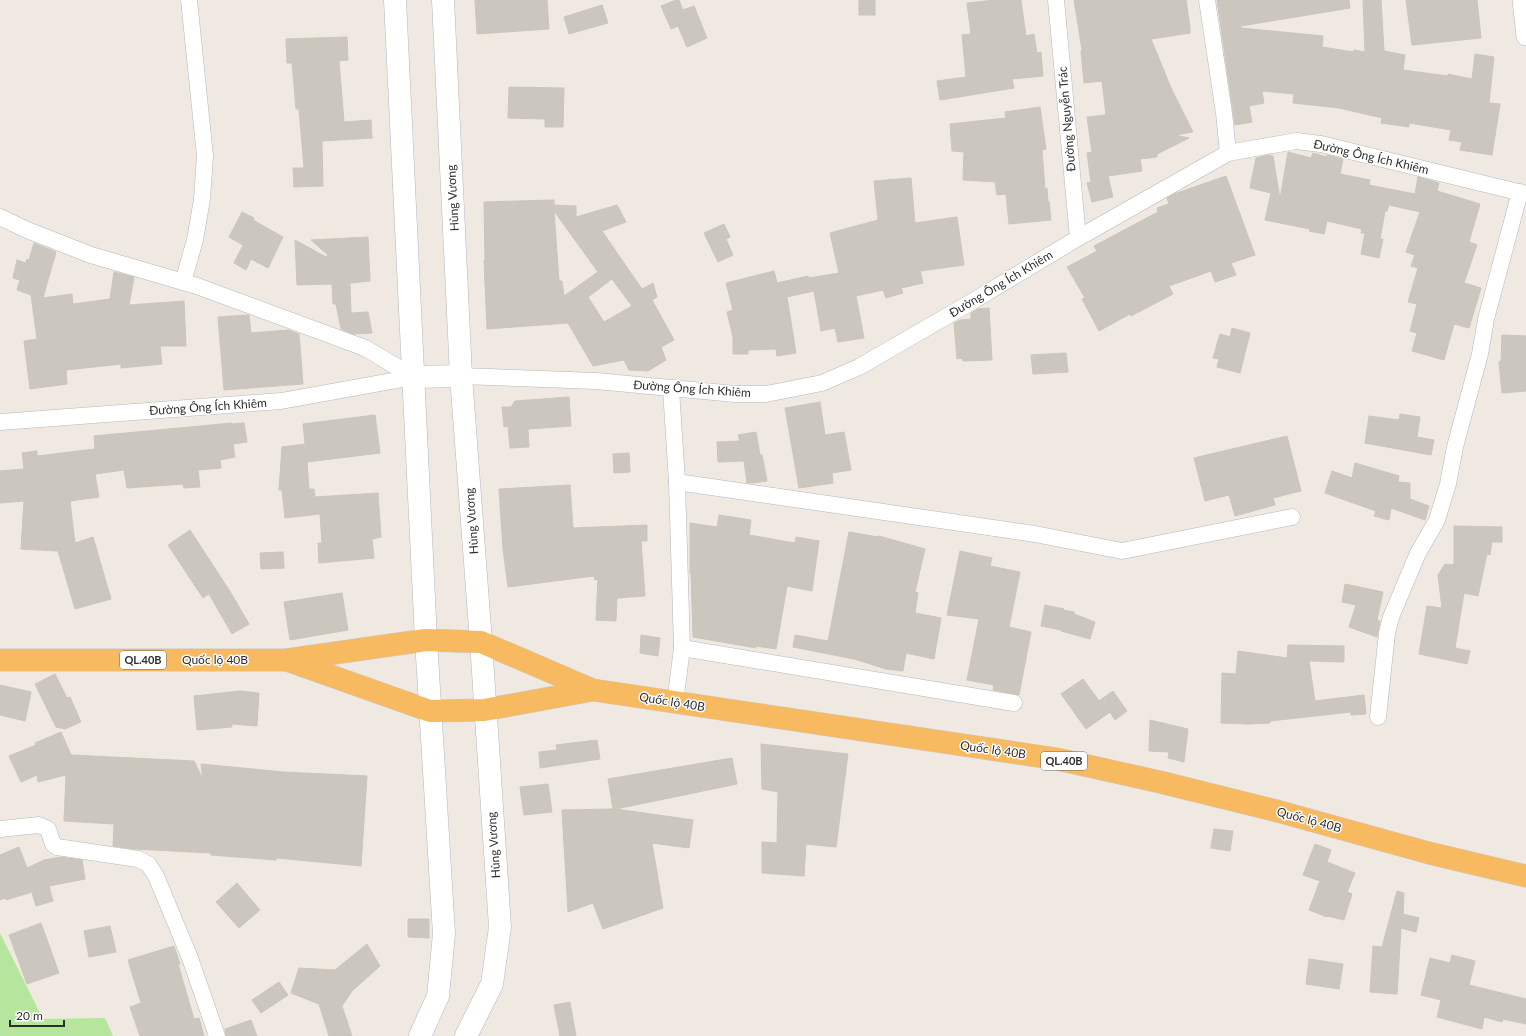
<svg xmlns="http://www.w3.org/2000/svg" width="1526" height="1036" viewBox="0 0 1526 1036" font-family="Lato,sans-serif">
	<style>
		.green { fill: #b6e59e }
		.building { fill: #cbc7bf; stroke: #cbc5ba; fill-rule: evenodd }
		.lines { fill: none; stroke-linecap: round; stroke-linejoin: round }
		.minor-casing { stroke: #b4b7c1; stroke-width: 17 }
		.tertiary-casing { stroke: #b4b7c1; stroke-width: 20 }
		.secondary-casing { stroke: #b4b7c1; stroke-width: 23 }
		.trunk-casing { stroke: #c9c9c9; stroke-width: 23 }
		.minor { stroke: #fff; stroke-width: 16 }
		.tertiary { stroke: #fff; stroke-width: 19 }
		.secondary { stroke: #fff; stroke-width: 22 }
		.trunk { stroke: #f8ba60; stroke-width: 22 }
		.labels { text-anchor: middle; stroke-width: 3; stroke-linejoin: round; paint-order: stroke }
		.shield { fill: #fff; stroke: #6d6d6d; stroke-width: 1 }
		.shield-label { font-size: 11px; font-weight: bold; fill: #2e2e2e }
		.street-label { font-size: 12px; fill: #2e2e2e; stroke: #fff }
	</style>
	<rect width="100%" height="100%" fill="#efe9e1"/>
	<path class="green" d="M 0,933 L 43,1019 L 105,1018 L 113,1036 L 0,1036 Z"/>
	<g class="building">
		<path d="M 475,0 L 547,0 L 549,29 L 477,34 Z"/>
		<path d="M 676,0 L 679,0 L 683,10 L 694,6 L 707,38 L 687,47 L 678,26 L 671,29 L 661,6 Z"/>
		<rect x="859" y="0" width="16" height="15"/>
		<path d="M 995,0 L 1021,0 L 1026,36 L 1034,34 L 1037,53 L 1041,52 L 1043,76 L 1012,79 L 1014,88 L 940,100 L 937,81 L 966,77 L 962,35 L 971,34 L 967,3 Z"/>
		<path d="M 1074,0 L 1186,0 L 1190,27 L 1190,33 L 1151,39 L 1171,88 L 1193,132 L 1175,135 L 1189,138 L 1157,154 L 1157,157 L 1140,159 L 1142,171 L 1108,176 L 1113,197 L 1092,202 L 1087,183 L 1091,182 L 1087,153 L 1092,152 L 1087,117 L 1106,115 L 1102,81 L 1084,83 L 1081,51 L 1082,50 Z"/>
		<path d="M 1217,0 L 1349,0 L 1350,8 L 1241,26 L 1241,28 L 1323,36 L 1322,47 L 1354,52 L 1354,50 L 1365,52 L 1363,0 L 1381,0 L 1384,51 L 1405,55 L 1403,70 L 1448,76 L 1448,74 L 1472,79 L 1475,54 L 1494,57 L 1489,103 L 1500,104 L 1492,155 L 1460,150 L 1462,142 L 1449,140 L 1451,130 L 1409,123 L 1409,127 L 1381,123 L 1382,118 L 1339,108 L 1293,103 L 1294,94 L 1262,91 L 1264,103 L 1249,106 L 1252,122 L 1235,125 Z"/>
		<path d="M 1406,0 L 1477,0 L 1481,38 L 1412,45 Z"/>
		<path d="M 602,5 L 608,23 L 569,34 L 564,17 Z"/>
		<path d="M 347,37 L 348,60 L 339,61 L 344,122 L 371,120 L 372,138 L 322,141 L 323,186 L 294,187 L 293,168 L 304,168 L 299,109 L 296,109 L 292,63 L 287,63 L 286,39 Z"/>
		<path d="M 509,87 L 564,88 L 563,127 L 545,127 L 545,119 L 508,118 Z"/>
		<path d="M 1040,107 L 1046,149 L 1042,150 L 1045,189 L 1047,188 L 1048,202 L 1049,201 L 1051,220 L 1009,224 L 1006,194 L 997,195 L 995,182 L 963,180 L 964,152 L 952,151 L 950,124 L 1006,118 L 1005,112 Z"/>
		<path d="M 1288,152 L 1311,158 L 1313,153 L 1326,157 L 1327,155 L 1343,159 L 1340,174 L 1370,180 L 1369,185 L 1415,194 L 1418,177 L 1439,183 L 1437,191 L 1480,204 L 1469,242 L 1477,245 L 1464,283 L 1481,288 L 1469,328 L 1454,324 L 1444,360 L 1412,351 L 1417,333 L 1410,331 L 1417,304 L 1408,302 L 1418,268 L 1411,266 L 1415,255 L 1406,252 L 1420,212 L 1389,205 L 1387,211 L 1385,211 L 1380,239 L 1383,239 L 1379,258 L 1361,254 L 1365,233 L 1361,233 L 1362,229 L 1327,221 L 1324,234 L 1309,231 L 1310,229 L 1265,220 L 1271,193 L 1250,188 L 1256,158 L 1269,155 L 1273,156 L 1280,199 Z"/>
		<path d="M 1226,176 L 1255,255 L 1231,263 L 1236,275 L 1215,282 L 1211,271 L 1169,286 L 1173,294 L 1131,316 L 1130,314 L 1099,331 L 1082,299 L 1085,298 L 1067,267 L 1097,251 L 1094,246 L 1158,212 L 1157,208 L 1169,204 L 1167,198 L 1174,194 Z"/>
		<path d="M 911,178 L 915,223 L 957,217 L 964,265 L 920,271 L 923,283 L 901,288 L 903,293 L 886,298 L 883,290 L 856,296 L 864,338 L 838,342 L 835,328 L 821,331 L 814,291 L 787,297 L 796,353 L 777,356 L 776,349 L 748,350 L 748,354 L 733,354 L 733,337 L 727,312 L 733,310 L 726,283 L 774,271 L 777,283 L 808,276 L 809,278 L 839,273 L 830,233 L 878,220 L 874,181 Z"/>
		<path d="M 554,200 L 554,205 L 576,206 L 576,217 L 617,205 L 626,222 L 602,231 L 642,289 L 653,283 L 657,297 L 652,300 L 674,340 L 661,347 L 666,360 L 648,371 L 629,370 L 624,360 L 593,366 L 568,323 L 487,329 L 484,260 L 485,260 L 484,202 ZM 554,211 L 598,272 L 564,296 L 562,281 L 559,281 ZM 612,279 L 632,306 L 604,322 L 588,297 Z"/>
		<path d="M 242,212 L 254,218 L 253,220 L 283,237 L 268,268 L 251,259 L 246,270 L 234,263 L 243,245 L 229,237 Z"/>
		<path d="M 724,224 L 730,237 L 726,239 L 733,255 L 718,262 L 704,233 Z"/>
		<path d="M 368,237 L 370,281 L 350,283 L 351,313 L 368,312 L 372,333 L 353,334 L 341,329 L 336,304 L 333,304 L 332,284 L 297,285 L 295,240 L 326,257 L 328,255 L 311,240 Z"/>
		<path d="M 34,243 L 56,252 L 43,298 L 72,294 L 73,304 L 110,299 L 114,272 L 134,277 L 129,305 L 184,301 L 186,346 L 160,346 L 162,364 L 121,368 L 121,364 L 66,370 L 67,384 L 30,389 L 24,341 L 37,339 L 31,295 L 17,290 L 20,280 L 13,278 L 17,260 L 26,263 L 27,259 L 29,260 Z"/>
		<path d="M 989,308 L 992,360 L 963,361 L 962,358 L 957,359 L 954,323 L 960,320 L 971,319 L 971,313 L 978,309 Z"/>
		<path d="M 247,315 L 249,315 L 251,333 L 288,330 L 299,334 L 303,384 L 224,390 L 218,317 Z"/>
		<path d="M 1232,328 L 1250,333 L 1240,373 L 1217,367 L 1219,359 L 1213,358 L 1220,334 L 1230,337 Z"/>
		<path d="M 1502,335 L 1526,336 L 1526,391 L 1502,393 L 1499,362 L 1501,361 Z"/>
		<path d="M 1066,353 L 1068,372 L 1033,374 L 1031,355 Z"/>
		<path d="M 569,397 L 571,426 L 528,429 L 529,447 L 510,448 L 508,426 L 504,427 L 502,407 L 511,407 L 515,401 Z"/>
		<path d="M 820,402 L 825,435 L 844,432 L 851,470 L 832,473 L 833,483 L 799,488 L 785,408 Z"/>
		<path d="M 1400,414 L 1420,417 L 1417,437 L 1434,440 L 1431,455 L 1365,443 L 1369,416 L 1399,420 Z"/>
		<path d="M 375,415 L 380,453 L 307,462 L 309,489 L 314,489 L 315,497 L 378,493 L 381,537 L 372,539 L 374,558 L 319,563 L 318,543 L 322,543 L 320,514 L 285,518 L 282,490 L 279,490 L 282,447 L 305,444 L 303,424 Z"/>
		<path d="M 232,423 L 232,424 L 244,423 L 247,442 L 233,444 L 235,457 L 220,460 L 221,468 L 198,470 L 200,487 L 184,488 L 183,484 L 127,488 L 124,470 L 95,474 L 99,497 L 70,501 L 75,543 L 93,537 L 111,599 L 75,609 L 58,551 L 21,549 L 24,501 L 0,503 L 0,471 L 24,469 L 22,453 L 37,451 L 37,456 L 95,449 L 94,436 Z"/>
		<path d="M 756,432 L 760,455 L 762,455 L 767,481 L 752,483 L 747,483 L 744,461 L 718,462 L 717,442 L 740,441 L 738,435 Z"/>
		<path d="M 1287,436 L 1301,491 L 1273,498 L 1275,505 L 1235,516 L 1229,495 L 1205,501 L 1194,458 Z"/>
		<path d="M 629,453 L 630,472 L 614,473 L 613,454 Z"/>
		<path d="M 1355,463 L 1399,476 L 1398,482 L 1410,483 L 1410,499 L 1429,506 L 1425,520 L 1391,508 L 1389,520 L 1374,516 L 1376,511 L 1325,493 L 1332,471 L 1352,478 Z"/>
		<path d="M 570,485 L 573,528 L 647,525 L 647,541 L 641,541 L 645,596 L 617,598 L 616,621 L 596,620 L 598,579 L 595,580 L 594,576 L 508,587 L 503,549 L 499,489 Z"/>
		<path d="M 719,515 L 751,520 L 749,535 L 795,543 L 796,537 L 819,541 L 812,591 L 787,586 L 776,649 L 756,646 L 756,648 L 693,637 L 691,573 L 690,573 L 690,523 L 717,527 Z"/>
		<path d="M 1454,526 L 1502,527 L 1502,542 L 1492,542 L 1490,555 L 1487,554 L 1478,596 L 1464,593 L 1455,648 L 1470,651 L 1467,664 L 1419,654 L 1427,606 L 1442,608 L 1438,575 L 1445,564 L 1454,565 Z"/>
		<path d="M 190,530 L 231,593 L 249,624 L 232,634 L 209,594 L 203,598 L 168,545 Z"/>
		<path d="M 849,532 L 878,537 L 879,536 L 925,549 L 915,592 L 918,593 L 915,613 L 941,618 L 934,659 L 906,653 L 903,671 L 886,669 L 854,659 L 793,647 L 795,635 L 828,641 Z"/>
		<path d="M 960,551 L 992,558 L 990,566 L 1020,572 L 1009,627 L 1031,632 L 1019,695 L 993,690 L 994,685 L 967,680 L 979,619 L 947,615 Z"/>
		<path d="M 283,552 L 284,568 L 261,569 L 260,553 Z"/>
		<path d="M 1345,584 L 1383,592 L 1377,620 L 1380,621 L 1377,637 L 1349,627 L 1356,605 L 1342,602 Z"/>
		<path d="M 342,593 L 348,630 L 290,640 L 284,602 Z"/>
		<path d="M 1045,605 L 1064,609 L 1063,610 L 1074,612 L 1074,614 L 1095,622 L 1090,639 L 1061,631 L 1061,630 L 1041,626 Z"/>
		<path d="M 641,635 L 660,638 L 658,656 L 640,653 Z"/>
		<path d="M 1288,645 L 1344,646 L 1344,662 L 1309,661 L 1315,701 L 1364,695 L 1366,714 L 1351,715 L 1351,712 L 1270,721 L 1270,723 L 1248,724 L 1221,723 L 1222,673 L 1236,674 L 1238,651 L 1287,658 Z"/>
		<path d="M 55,674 L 67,698 L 70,697 L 81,722 L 65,729 L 56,727 L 35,684 Z"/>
		<path d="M 1083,679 L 1099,701 L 1113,691 L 1127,711 L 1115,720 L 1110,712 L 1086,729 L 1061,694 Z"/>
		<path d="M 0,685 L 31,692 L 25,721 L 0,715 Z"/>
		<path d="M 240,691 L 259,693 L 257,726 L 232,724 L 232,727 L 197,730 L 194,696 Z"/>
		<path d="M 1150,720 L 1188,729 L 1184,762 L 1168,758 L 1169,752 L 1149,751 Z"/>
		<path d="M 61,732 L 71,755 L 194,761 L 203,779 L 201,764 L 283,772 L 367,776 L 361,866 L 277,858 L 276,860 L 211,855 L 211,853 L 135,849 L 113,846 L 114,824 L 64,821 L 66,775 L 38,782 L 37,775 L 21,782 L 9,756 L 36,745 L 35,743 Z"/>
		<path d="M 597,740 L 600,759 L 540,768 L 539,752 L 557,750 L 556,745 Z"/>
		<path d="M 761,744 L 848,754 L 836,847 L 806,844 L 804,876 L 762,873 L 762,842 L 777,843 L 778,792 L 762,789 Z"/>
		<path d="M 732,758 L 737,784 L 616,809 L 693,820 L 689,848 L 652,843 L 663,908 L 603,929 L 593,903 L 568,912 L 562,810 L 613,809 L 608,779 Z"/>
		<path d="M 548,784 L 552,812 L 524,815 L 520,787 Z"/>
		<path d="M 1214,829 L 1233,831 L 1230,851 L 1211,848 Z"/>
		<path d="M 1315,844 L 1331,850 L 1327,862 L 1355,873 L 1347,892 L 1352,894 L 1344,920 L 1327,916 L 1327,917 L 1309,910 L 1320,881 L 1303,875 Z"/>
		<path d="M 19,847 L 27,868 L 44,860 L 61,857 L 82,860 L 85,879 L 49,886 L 53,901 L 36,906 L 32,892 L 6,900 L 5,898 L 0,900 L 0,855 Z"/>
		<path d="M 237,883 L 260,910 L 239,928 L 216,902 Z"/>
		<path d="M 1397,891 L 1404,893 L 1403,914 L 1419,918 L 1416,932 L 1401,928 L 1397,994 L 1370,992 L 1373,946 L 1382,947 Z"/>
		<path d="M 408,919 L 429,919 L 429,938 L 408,937 Z"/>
		<path d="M 41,923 L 59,973 L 27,984 L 9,935 Z"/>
		<path d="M 110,926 L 116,952 L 89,957 L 84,931 Z"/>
		<path d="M 367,944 L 380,966 L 352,991 L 342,1006 L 352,1036 L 329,1036 L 319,1004 L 291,993 L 299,968 L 335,970 Z"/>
		<path d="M 174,946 L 180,964 L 178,964 L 194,1019 L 199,1018 L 204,1036 L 140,1036 L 130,1007 L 141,1003 L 128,960 Z"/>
		<path d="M 1452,955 L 1475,961 L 1469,985 L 1526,999 L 1526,1024 L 1503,1019 L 1502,1022 L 1484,1017 L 1482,1029 L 1437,1017 L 1441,1000 L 1421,995 L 1430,958 L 1450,963 Z"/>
		<path d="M 1309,959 L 1343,964 L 1339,989 L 1306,984 Z"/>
		<path d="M 279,982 L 288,995 L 261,1013 L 252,1000 Z"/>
		<path d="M 570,1002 L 576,1036 L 560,1036 L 554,1005 Z"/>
		<path d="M 251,1020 L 257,1036 L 226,1036 L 225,1029 Z"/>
	</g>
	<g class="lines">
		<g class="minor-casing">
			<g id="minor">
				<path d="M 1056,0 L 1078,238"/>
				<path d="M 1207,0 L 1224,113 L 1228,153"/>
				<path d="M 0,217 L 27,230 L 91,255 L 197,286 L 365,348 L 414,377"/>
				<path d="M 183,282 L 195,240 L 202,199 L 205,156 L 189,0"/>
				<path d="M 461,376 L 596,381 L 735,394 L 766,394 L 822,383 L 859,367 L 968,304 L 1078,238 L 1228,153 L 1296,141 L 1321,144 L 1526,194"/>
				<path d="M 671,389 L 677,482 L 682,648 L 675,703"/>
				<path d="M 0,422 L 281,401 L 414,377"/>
				<path d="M 677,482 L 1035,534 L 1122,551 L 1292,517"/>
				<path d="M 682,648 L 1014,703"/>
				<path d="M 1378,717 L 1387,633 L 1391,617 L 1418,553 L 1437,520 L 1440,510 L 1448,484 L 1455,447 L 1480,354 L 1486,319 L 1520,192"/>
				<path d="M 0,829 L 39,825 L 48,829 L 53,844 L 57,847 L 138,859 L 148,864 L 156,876 L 190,958 L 217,1036"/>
			</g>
		</g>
		<g class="tertiary-casing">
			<path id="tertiary" d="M 1522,0 L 1526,36"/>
		</g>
		<g class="secondary-casing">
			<g id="secondary">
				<path d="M 395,0 L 426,640 L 444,934 L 438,996 L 420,1036"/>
				<path d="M 443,0 L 461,376 L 481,642 L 500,927 L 492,984 L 466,1036"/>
				<path d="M 414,377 L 461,376"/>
			</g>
		</g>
		<g class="trunk-casing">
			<g id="trunk">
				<path d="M 0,660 L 286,660 L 426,640 L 481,642 L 593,690 L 1057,759 L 1160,782 L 1277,811 L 1429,853 L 1526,876"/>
				<path d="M 289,661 L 430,711 L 484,710 L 593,690"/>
			</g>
		</g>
		<use href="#minor" class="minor"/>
		<use href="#tertiary" class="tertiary"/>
		<use href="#secondary" class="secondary"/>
		<use href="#trunk" class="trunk"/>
	</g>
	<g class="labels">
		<g class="shield">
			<rect x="120" y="651" width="46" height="18" rx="3"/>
			<rect x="1041" y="752" width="46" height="18" rx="3"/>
		</g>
		<g class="shield-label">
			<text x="143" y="664">QL.40B</text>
			<text x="1064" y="765">QL.40B</text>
		</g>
		<g class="street-label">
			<text transform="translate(1067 119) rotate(-95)" y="4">Đường Nguyễn Trác</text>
			<text transform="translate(1371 157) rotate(13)" y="4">Đường Ông Ích Khiêm</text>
			<text transform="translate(453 198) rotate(-93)" y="4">Hùng Vương</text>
			<text transform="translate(1001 284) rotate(-31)" y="4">Đường Ông Ích Khiêm</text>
			<text transform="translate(692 389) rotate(4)" y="4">Đường Ông Ích Khiêm</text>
			<text transform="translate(208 407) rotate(-4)" y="4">Đường Ông Ích Khiêm</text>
			<text transform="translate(472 521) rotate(-94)" y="4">Hùng Vương</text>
			<text x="215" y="664">Quốc lộ 40B</text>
			<text transform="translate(672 702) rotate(9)" y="4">Quốc lộ 40B</text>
			<text transform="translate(993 750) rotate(8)" y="4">Quốc lộ 40B</text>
			<text transform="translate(1309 820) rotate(15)" y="4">Quốc lộ 40B</text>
			<text transform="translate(494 845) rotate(-94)" y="4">Hùng Vương</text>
		</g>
	</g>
	<path d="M10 1020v6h54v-6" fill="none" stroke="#2e2e2e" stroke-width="2"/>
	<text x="16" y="1020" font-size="12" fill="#2e2e2e" stroke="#ffffff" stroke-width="3" paint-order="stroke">20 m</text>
</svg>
